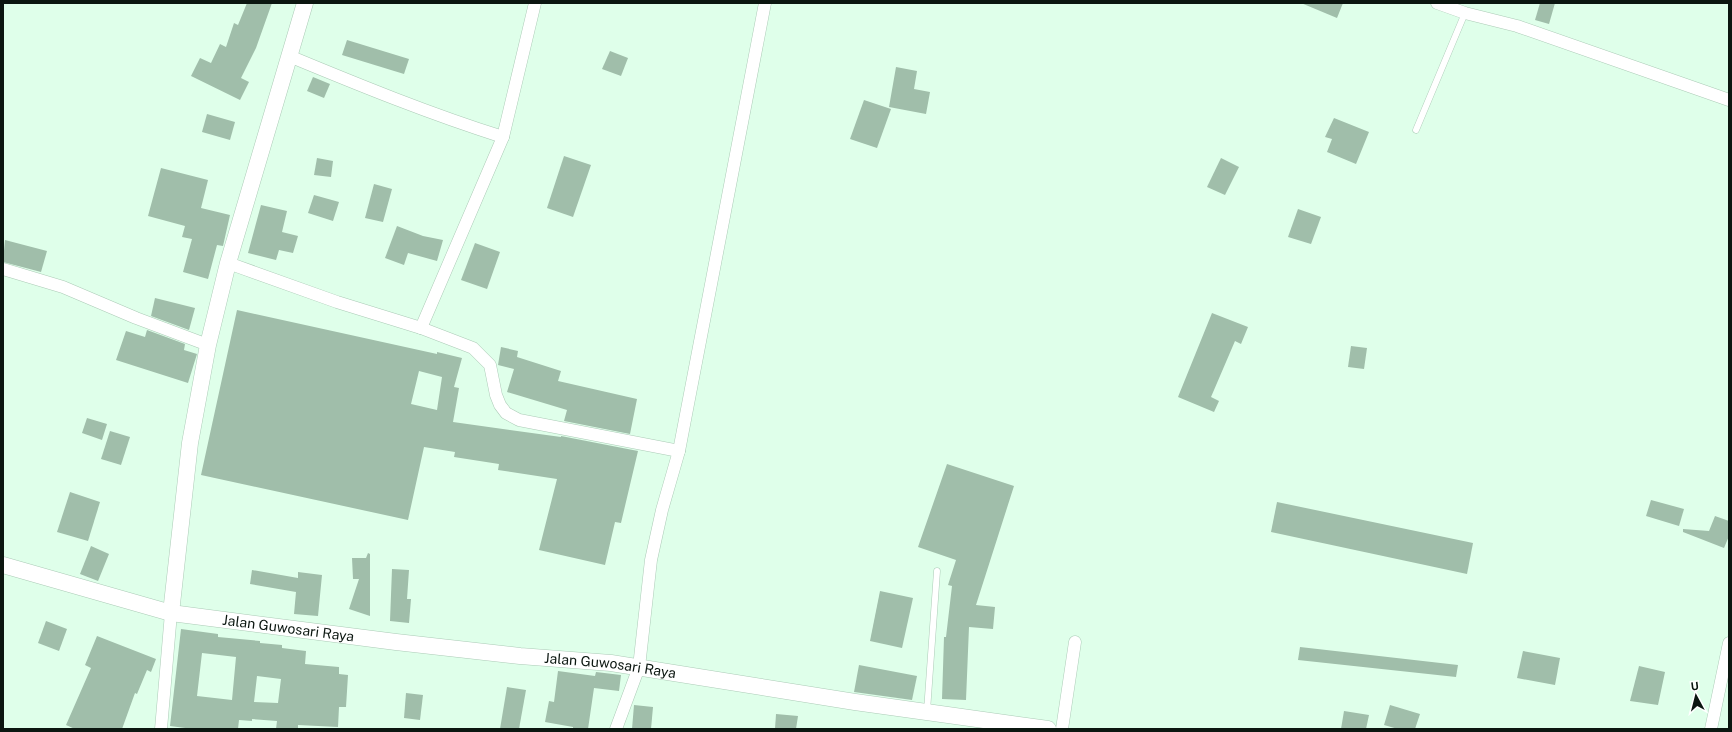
<svg xmlns="http://www.w3.org/2000/svg" width="1732" height="732" viewBox="0 0 1732 732" font-family="'Public Sans',sans-serif">
	<style>
		.building { fill: #a0beaa; fill-rule: evenodd }
		.lines { fill: none; stroke-linecap: round; stroke-linejoin: round }
		.lane-casing { stroke: #accbb7; stroke-width: 7 }
		.street-casing { stroke: #accbb7; stroke-width: 13 }
		.secondary-casing { stroke: #accbb7; stroke-width: 17 }
		.lane { stroke: #fff; stroke-width: 6 }
		.street { stroke: #fff; stroke-width: 12 }
		.secondary { stroke: #fff; stroke-width: 16 }
		.labels { text-anchor: middle; stroke-width: 3.5; stroke-linejoin: round; paint-order: stroke }
		.street-label { font-size: 14px; fill: #0b1610; stroke: #fff }
	</style>
	<rect width="100%" height="100%" fill="#dfffea"/>
	<g class="building">
		<path d="M 247,3 L 272,3 L 256,48 L 241,78 L 249,82 L 240,100 L 191,76 L 200,58 L 211,63 L 220,44 L 226,47 L 234,23 L 238,25 Z"/>
		<path d="M 1301,3 L 1343,3 L 1337,18 Z"/>
		<path d="M 1540,3 L 1555,3 L 1549,24 L 1535,20 Z"/>
		<path d="M 347,40 L 409,59 L 404,74 L 342,55 Z"/>
		<path d="M 610,51 L 628,58 L 621,76 L 602,69 Z"/>
		<path d="M 896,67 L 917,71 L 914,89 L 930,92 L 926,114 L 889,107 Z"/>
		<path d="M 313,77 L 330,84 L 324,98 L 307,91 Z"/>
		<path d="M 864,100 L 891,109 L 877,148 L 850,139 Z"/>
		<path d="M 207,114 L 235,122 L 230,140 L 202,132 Z"/>
		<path d="M 1334,118 L 1369,132 L 1356,164 L 1327,152 L 1332,139 L 1325,137 Z"/>
		<path d="M 564,156 L 591,165 L 573,217 L 547,208 Z"/>
		<path d="M 317,158 L 333,161 L 331,177 L 314,175 Z"/>
		<path d="M 1221,158 L 1239,167 L 1225,195 L 1207,187 Z"/>
		<path d="M 161,168 L 208,180 L 201,208 L 230,215 L 223,246 L 217,245 L 208,279 L 183,272 L 192,239 L 182,237 L 185,226 L 148,216 Z"/>
		<path d="M 374,184 L 392,189 L 383,222 L 365,218 Z"/>
		<path d="M 314,195 L 339,202 L 333,221 L 308,213 Z"/>
		<path d="M 261,205 L 287,211 L 282,232 L 298,236 L 293,253 L 279,250 L 276,260 L 248,253 Z"/>
		<path d="M 1298,209 L 1321,217 L 1311,244 L 1288,237 Z"/>
		<path d="M 397,226 L 423,236 L 443,240 L 437,261 L 408,253 L 404,265 L 385,258 Z"/>
		<path d="M 5,240 L 47,251 L 41,272 L 3,262 Z"/>
		<path d="M 475,243 L 500,252 L 487,289 L 461,280 Z"/>
		<path d="M 155,298 L 195,308 L 189,330 L 151,316 Z"/>
		<path d="M 237,310 L 437,354 L 437,352 L 462,358 L 454,387 L 459,388 L 453,422 L 561,437 L 561,436 L 638,451 L 621,523 L 615,522 L 605,565 L 539,550 L 557,479 L 498,470 L 499,464 L 454,457 L 455,452 L 424,447 L 408,520 L 201,475 ZM 419,371 L 442,377 L 437,410 L 411,404 Z"/>
		<path d="M 1212,313 L 1248,327 L 1241,344 L 1235,341 L 1211,397 L 1219,401 L 1214,412 L 1178,397 Z"/>
		<path d="M 147,330 L 185,344 L 184,350 L 197,354 L 188,383 L 116,360 L 126,331 L 145,337 Z"/>
		<path d="M 1351,346 L 1367,348 L 1364,369 L 1348,367 Z"/>
		<path d="M 501,347 L 518,351 L 517,357 L 561,371 L 558,381 L 637,399 L 630,434 L 564,421 L 567,410 L 507,392 L 514,369 L 498,365 Z"/>
		<path d="M 87,418 L 107,424 L 102,440 L 82,433 Z"/>
		<path d="M 110,431 L 130,437 L 121,465 L 101,459 Z"/>
		<path d="M 947,464 L 1014,486 L 976,605 L 995,607 L 993,629 L 969,627 L 966,700 L 942,699 L 944,637 L 946,637 L 952,586 L 948,585 L 956,560 L 918,547 Z"/>
		<path d="M 70,492 L 100,502 L 88,541 L 57,532 Z"/>
		<path d="M 1651,500 L 1684,509 L 1679,526 L 1646,516 Z"/>
		<path d="M 1277,502 L 1473,543 L 1467,574 L 1271,532 Z"/>
		<path d="M 1715,516 L 1729,521 L 1729,536 L 1724,548 L 1683,532 L 1683,529 L 1709,531 Z"/>
		<path d="M 91,546 L 109,554 L 98,581 L 80,574 Z"/>
		<path d="M 368,553 L 370,554 L 370,616 L 349,609 L 359,579 L 353,579 L 352,558 L 366,558 Z"/>
		<path d="M 392,569 L 409,570 L 407,599 L 411,599 L 409,623 L 390,621 Z"/>
		<path d="M 252,570 L 298,578 L 298,572 L 322,575 L 318,616 L 294,614 L 296,592 L 250,584 Z"/>
		<path d="M 880,591 L 913,598 L 902,648 L 870,641 Z"/>
		<path d="M 46,621 L 67,629 L 59,651 L 38,643 Z"/>
		<path d="M 181,629 L 218,634 L 218,637 L 260,641 L 260,643 L 282,645 L 282,648 L 306,651 L 305,664 L 339,667 L 339,674 L 348,675 L 346,707 L 339,707 L 338,727 L 298,725 L 298,729 L 276,729 L 277,721 L 252,719 L 252,721 L 239,720 L 238,729 L 193,729 L 170,726 ZM 202,653 L 236,657 L 232,700 L 197,696 ZM 257,676 L 281,679 L 278,703 L 254,702 Z"/>
		<path d="M 97,636 L 156,659 L 151,672 L 147,670 L 137,694 L 135,693 L 122,729 L 75,729 L 66,725 L 91,668 L 85,665 Z"/>
		<path d="M 1300,647 L 1458,665 L 1456,677 L 1298,660 Z"/>
		<path d="M 1523,651 L 1560,658 L 1555,685 L 1517,678 Z"/>
		<path d="M 859,665 L 917,676 L 912,700 L 854,692 Z"/>
		<path d="M 1639,666 L 1665,672 L 1658,705 L 1630,701 Z"/>
		<path d="M 558,671 L 595,676 L 596,672 L 621,675 L 619,691 L 594,688 L 588,729 L 573,729 L 573,727 L 545,722 L 549,701 L 554,702 Z"/>
		<path d="M 507,687 L 526,690 L 519,729 L 500,729 Z"/>
		<path d="M 406,693 L 423,695 L 420,720 L 404,718 Z"/>
		<path d="M 634,705 L 653,707 L 651,729 L 632,729 Z"/>
		<path d="M 1390,705 L 1420,714 L 1415,729 L 1398,729 L 1384,725 Z"/>
		<path d="M 1344,711 L 1369,715 L 1366,729 L 1341,729 Z"/>
		<path d="M 776,714 L 798,716 L 796,729 L 775,729 Z"/>
	</g>
	<g class="lines">
		<g class="lane-casing">
			<g id="lane">
				<path d="M 1416,130 L 1465,13"/>
				<path d="M 927,711 L 937,571"/>
			</g>
		</g>
		<g class="street-casing">
			<g id="street">
				<path d="M 1437,3 L 1465,13 L 1517,26 L 1729,100"/>
				<path d="M 289,56 C 359,85 430,114 503,137"/>
				<path d="M 228,263 L 337,302 L 421,328 L 473,348 L 490,365 L 496,395 L 500,405 L 506,413 L 519,420 L 679,451"/>
				<path d="M 3,269 L 63,287 L 136,318 L 208,345"/>
				<path d="M 421,328 L 503,137 L 535,3"/>
				<path d="M 161,729 L 171,613"/>
				<path d="M 616,729 L 639,667 L 651,560 L 662,510 L 679,451 L 765,3"/>
				<path d="M 1062,729 L 1075,642"/>
				<path d="M 1711,729 L 1729,643"/>
			</g>
		</g>
		<g class="secondary-casing">
			<g id="secondary">
				<path id="s1" d="M 3,565 L 171,613 L 396,642 L 520,656 L 611,663 L 855,702 L 1048,729"/>
				<path d="M 171,613 L 190,443 L 208,345 L 228,263 L 305,3"/>
			</g>
		</g>
		<use href="#lane" class="lane"/>
		<use href="#street" class="street"/>
		<use href="#secondary" class="secondary"/>
	</g>
	<g class="labels">
		<g class="street-label">
			<text dy="5" stroke="none"><textPath href="#s1" startOffset="293">Jalan Guwosari Raya</textPath></text>
			<text dy="5" stroke="none"><textPath href="#s1" startOffset="617">Jalan Guwosari Raya</textPath></text>
		</g>
	</g>
	<rect width="1732" height="732" fill="none" stroke="#0b1610" stroke-width="8"/>
	<g transform="translate(1696 696) rotate(353)" stroke="#ffffff" stroke-width="3" paint-order="stroke">
	<path d="M0-3L7 15L0 10L-7 15Z" fill="#0b1610"/>
	<text y="-6" font-size="11" font-weight="bold" text-anchor="middle" fill="#0b1610">U</text>
	</g>
</svg>
